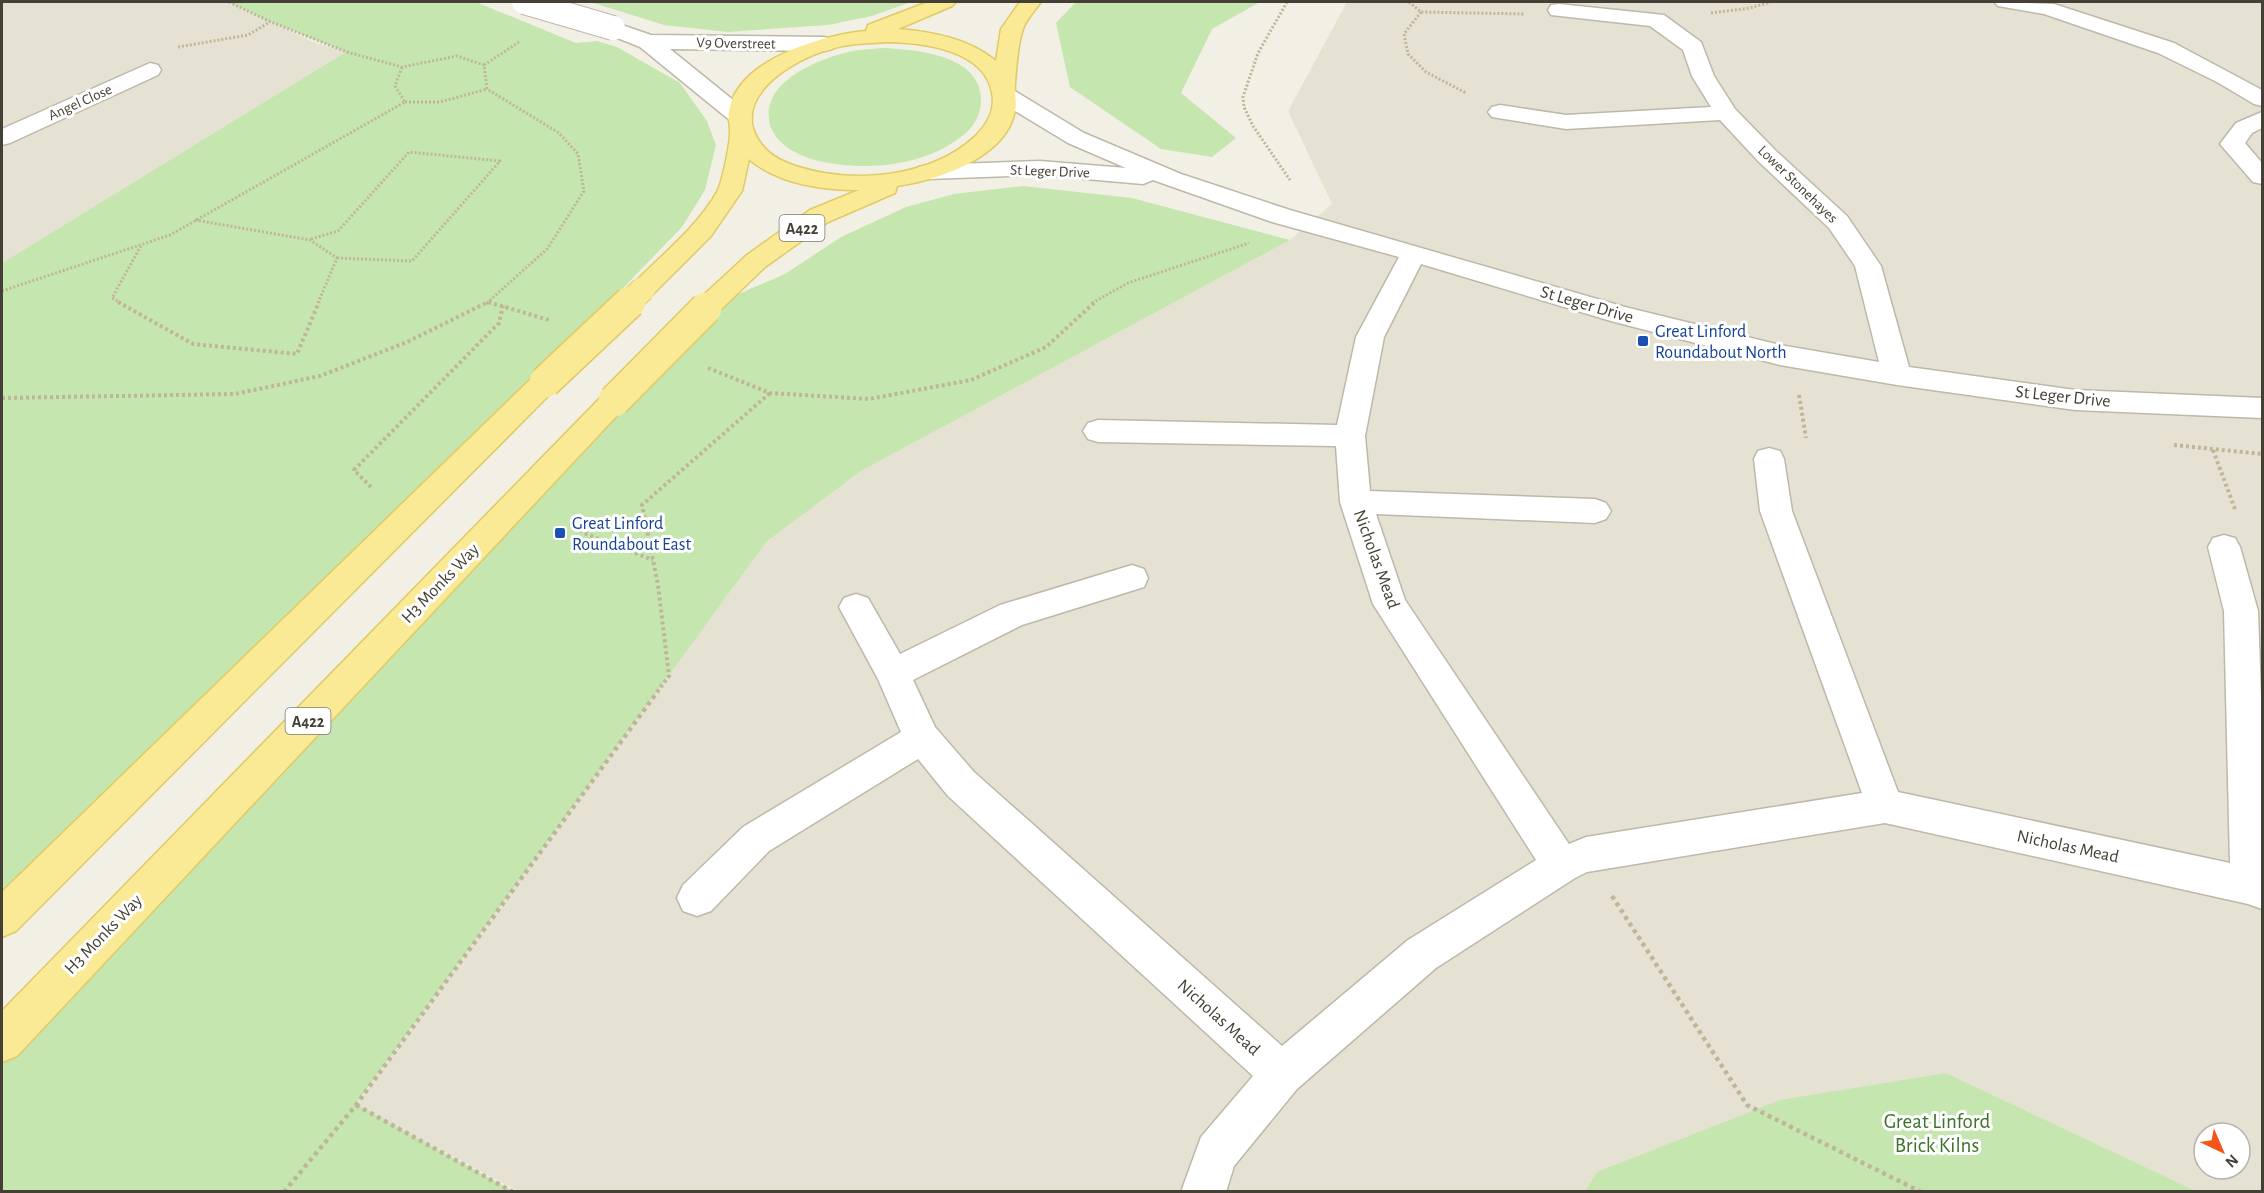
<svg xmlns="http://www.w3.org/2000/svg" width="2264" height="1193" viewBox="0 0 2264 1193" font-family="'Alegreya Sans',sans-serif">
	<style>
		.residential { fill: #e6e2d3; fill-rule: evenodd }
		.green { fill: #c6e6af }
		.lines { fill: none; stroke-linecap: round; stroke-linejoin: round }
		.minor-casing { stroke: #bdb8a8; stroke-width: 3 }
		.major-casing { stroke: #e0ca65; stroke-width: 3 }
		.path-far2 { stroke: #bfb69a; stroke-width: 3; stroke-dasharray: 2 2; stroke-linecap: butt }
		.path-far1 { stroke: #bfb69a; stroke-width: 4; stroke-dasharray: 3 3; stroke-linecap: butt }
		.path { stroke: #bfb69a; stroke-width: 4.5; stroke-dasharray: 4 4; stroke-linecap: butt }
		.minor { fill: #fff; fill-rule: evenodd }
		.major { fill: #fbea95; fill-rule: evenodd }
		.minor-bridge-casing { stroke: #bdb8a8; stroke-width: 26; stroke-linecap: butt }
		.major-bridge-far1-casing { stroke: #e0ca65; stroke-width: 26; stroke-linecap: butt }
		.major-bridge-casing { stroke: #e0ca65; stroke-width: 34; stroke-linecap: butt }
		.minor-bridge { stroke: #fff; stroke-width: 24 }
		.major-bridge-far1 { stroke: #fbea95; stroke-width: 24 }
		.major-bridge { stroke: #fbea95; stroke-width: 31 }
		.transit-dot { fill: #1a4fb4; stroke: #fff; stroke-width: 2 }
		.labels { text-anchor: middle; stroke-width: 6; stroke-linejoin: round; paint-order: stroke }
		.far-street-label { font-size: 15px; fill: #444035; stroke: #fff }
		.shield { fill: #fff; stroke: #7c7972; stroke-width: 1.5 }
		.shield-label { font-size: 16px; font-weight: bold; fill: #444035 }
		.street-label { font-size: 18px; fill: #444035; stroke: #fff }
		.transit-label { font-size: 18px; fill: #164399; stroke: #fff; text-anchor: start }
		.near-park-label { font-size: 21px; fill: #3d742a; stroke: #fff }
	</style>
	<rect width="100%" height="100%" fill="#f2f0e5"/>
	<g class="residential">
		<path d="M 2,2 L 229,2 L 313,42 L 347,52 L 2,263 Z"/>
		<path d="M 1347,2 L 2262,2 L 2262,1191 L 2196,1191 L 1946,1073 L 1597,1172 L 1585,1192 L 518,1191 L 356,1105 L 767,540 L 861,471 L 1290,240 L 1332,204 L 1288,111 ZM 2204,1133 L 2240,1133 L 2240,1169 L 2204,1169 Z"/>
	</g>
	<g class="green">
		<path d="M 229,2 L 476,2 L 576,43 L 597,41 L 617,47 L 680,83 L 707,121 L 716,145 L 705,190 L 682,227 L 328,594 L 2,918 L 2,263 L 346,52 L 271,22 Z"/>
		<path d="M 590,2 L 911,2 L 872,16 L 828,25 L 728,32 L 664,25 Z"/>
		<path d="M 1076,2 L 1260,2 L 1212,29 L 1181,93 L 1236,138 L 1212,157 L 1161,149 L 1070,87 L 1056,23 Z"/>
		<path d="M 884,48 C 918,50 982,55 981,101 C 981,113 975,125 966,133 C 927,166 871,171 823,162 C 803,158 776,146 770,125 C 759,83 816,60 848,52 C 859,49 872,49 884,48 Z"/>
		<path d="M 1023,186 L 1132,198 L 1290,240 L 861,471 L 767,541 L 356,1104 L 513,1191 L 2,1191 L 2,1041 L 614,401 L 706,308 L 785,274 L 841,237 L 906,207 L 954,194 Z"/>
		<path d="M 1946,1073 L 2196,1191 L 1585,1191 L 1597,1172 L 1780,1100 Z"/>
	</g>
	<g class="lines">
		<g class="minor-casing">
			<g id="minor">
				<path d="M 1994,2 L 2054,4 L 2174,43 L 2262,90 L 2262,106 L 2254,104 L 2217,82 L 2158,53 L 2044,14 L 1998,6 Z"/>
				<path d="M 1559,4 L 1664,15 L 1701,42 L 1714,76 L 1735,109 L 1776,151 L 1847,216 L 1881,266 L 1909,367 L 2075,390 L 2262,398 L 2262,418 L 2075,410 L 1897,385 L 1780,365 L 1611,321 L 1421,264 L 1384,337 L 1365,436 L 1370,491 L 1595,499 L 1606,503 L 1611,511 L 1606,519 L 1595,523 L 1376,514 L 1405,600 L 1569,844 L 1586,837 L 1862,793 L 1760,511 L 1754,459 L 1758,451 L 1769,448 L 1780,451 L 1784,459 L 1792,511 L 1898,792 L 2230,863 L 2224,611 L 2208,547 L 2213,538 L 2224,535 L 2235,538 L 2240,547 L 2258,611 L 2262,725 L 2262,909 L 2248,904 L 1885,823 L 1587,872 L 1575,878 L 1436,968 L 1297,1089 L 1234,1166 L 1226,1192 L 1181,1192 L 1201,1137 L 1253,1076 L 948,796 L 918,759 L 769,851 L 711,911 L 697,916 L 683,911 L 677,898 L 683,885 L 743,827 L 901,732 L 878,679 L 839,607 L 844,598 L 856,594 L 868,598 L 900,654 L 1000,605 L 1132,565 L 1144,569 L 1148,578 L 1144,587 L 1022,625 L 913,680 L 935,727 L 974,772 L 1282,1046 L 1408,940 L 1536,860 L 1373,604 L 1340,502 L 1336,446 L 1098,442 L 1088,439 L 1083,431 L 1088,423 L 1098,420 L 1337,425 L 1356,337 L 1399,257 L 1272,222 L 1153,180 L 1143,184 L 1040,175 L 928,179 L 919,177 L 916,172 L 919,167 L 928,165 L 1040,161 L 1126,168 L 1068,143 L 997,100 L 994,95 L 997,90 L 1005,88 L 1013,90 L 1084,133 L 1181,174 L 1290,210 L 1625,307 L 1780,345 L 1879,362 L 1855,266 L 1829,228 L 1758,161 L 1720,120 L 1566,129 L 1492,117 L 1488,112 L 1492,107 L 1500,105 L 1566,115 L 1711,107 L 1692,76 L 1683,50 L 1650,26 L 1551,15 L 1548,10 L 1551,5 Z"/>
				<path d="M 613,22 L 651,35 L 824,37 L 832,39 L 835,44 L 832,49 L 824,51 L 670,49 L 748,112 L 752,117 L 748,122 L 740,124 L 732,122 L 640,47 L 605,33 L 602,28 L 605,23 Z"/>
				<path d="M 150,63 L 158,65 L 161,70 L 158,75 L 10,143 L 2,145 L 2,129 Z"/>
				<path d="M 2262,112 L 2262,128 L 2252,133 L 2245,143 L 2262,163 L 2262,184 L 2253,182 L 2220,144 L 2236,123 Z"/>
			</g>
		</g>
		<g class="major-casing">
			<g id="major">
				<path d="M 928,2 L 956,2 L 952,6 L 898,29 C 932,32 968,38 996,61 L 1001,29 L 1020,2 L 1041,2 C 1035,10 1026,20 1023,29 C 1018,43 1016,69 1015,84 C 1014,93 1017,101 1015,111 C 1006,158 938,180 897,186 L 895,193 L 828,222 L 765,267 L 716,314 L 706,317 L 696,314 L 692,308 L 696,302 L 747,255 L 810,210 L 859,190 C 822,190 778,184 749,159 L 742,191 L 711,236 L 652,295 L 643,298 L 634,295 L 630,289 L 634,283 C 662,255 697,227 717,192 C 722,183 731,141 730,130 C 730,125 728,118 729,112 C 736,60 822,35 866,31 L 868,25 ZM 890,42 C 924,43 985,50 992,93 C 996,112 985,128 971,140 C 933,173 871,181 824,173 C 803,169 776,163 762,145 C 726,99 793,59 831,49 C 850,43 871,43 890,42 Z"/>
				<path d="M 545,372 L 555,375 L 559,382 L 555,389 L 16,931 L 2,937 L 2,892 L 535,375 Z"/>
				<path d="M 614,391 L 624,394 L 629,401 L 624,408 L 17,1056 L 2,1062 L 2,1011 L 604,394 Z"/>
			</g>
		</g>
		<g class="path-far2">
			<path d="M 229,2 L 271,22 L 347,52 L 402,67 L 457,56 L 484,65 L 487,89 L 559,133 L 578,154 L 584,191 L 547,249 L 488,302"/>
			<path d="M 1287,2 L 1258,53 L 1243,97 L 1244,107 L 1253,126 L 1290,180"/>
			<path d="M 1409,2 L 1421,12 L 1525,14"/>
			<path d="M 1421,12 L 1404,34 L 1408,54 L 1426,72 L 1466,93"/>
			<path d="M 1711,13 L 1750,8 L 1771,2"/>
			<path d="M 178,47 L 248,35 L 270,22"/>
			<path d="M 484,65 L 519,42"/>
			<path d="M 405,102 L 440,102 L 487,89"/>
			<path d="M 195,220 L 310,240 L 337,258 L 318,303"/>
			<path d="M 311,239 L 338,231 L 409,152 L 500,161 L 412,261 L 337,258"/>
			<path d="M 2,291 L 170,235 L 405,102 L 395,86 L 402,67"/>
			<path d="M 121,303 L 112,298 L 142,244"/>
			<path d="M 486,303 L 491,303"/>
			<path d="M 1092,303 L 1128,283 L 1249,243"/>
		</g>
		<g class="path-far1">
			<path d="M 118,302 L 193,344 L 297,354 L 319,302"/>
			<path d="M 708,368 L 770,393 L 869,399 L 971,380 L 1046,347 L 1095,302"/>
			<path d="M 1799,395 L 1806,438"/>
			<path d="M 2,398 L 235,394 L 320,376 L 407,342 L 488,302 L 549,320"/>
			<path d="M 2174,445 L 2262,454"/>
			<path d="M 2213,450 L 2235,509"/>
			<path d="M 371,487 L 354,470 L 499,323 L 503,306"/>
			<path d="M 570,523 L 584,533 L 653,560"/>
			<path d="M 657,692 L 669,676 L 658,585 L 642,505 L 770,393"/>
		</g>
		<g class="path">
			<path d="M 1612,896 L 1747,1105 L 1921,1192"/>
			<path d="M 356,1105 L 513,1192"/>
			<path d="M 284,1192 L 356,1105 L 658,691"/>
		</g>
		<use href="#minor" class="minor"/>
		<use href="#major" class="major"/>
		<g class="minor-bridge-casing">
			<path id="minor-bridge" d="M 524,2 L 613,28"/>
		</g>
		<g class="major-bridge-far1-casing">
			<path id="major-bridge-far1" d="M 628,303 L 643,289"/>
		</g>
		<g class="major-bridge-casing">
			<g id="major-bridge">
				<path d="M 545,382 L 630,302"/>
				<path d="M 614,401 L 706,308"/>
			</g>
		</g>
		<use href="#minor-bridge" class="minor-bridge"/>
		<use href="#major-bridge-far1" class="major-bridge-far1"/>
		<use href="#major-bridge" class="major-bridge"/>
	</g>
	<g class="transit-dot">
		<rect x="1637" y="335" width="12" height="12" rx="3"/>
		<rect x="554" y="527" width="12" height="12" rx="3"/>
	</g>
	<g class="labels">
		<g class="far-street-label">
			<text transform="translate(736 43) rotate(1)" y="5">V9 Overstreet</text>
			<text transform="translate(80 102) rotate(-24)" y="5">Angel Close</text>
			<text transform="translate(1050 171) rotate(2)" y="5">St Leger Drive</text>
			<text transform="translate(1798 184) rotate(44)" y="5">Lower Stonehayes</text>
		</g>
		<g class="shield">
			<rect x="779.5" y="215" width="45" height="26" rx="4.5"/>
			<rect x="285.5" y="708" width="45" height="26" rx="4.5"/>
		</g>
		<g class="shield-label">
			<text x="802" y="234">A422</text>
			<text x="308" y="727">A422</text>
		</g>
		<g class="street-label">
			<text transform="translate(1587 304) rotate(16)" y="6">St Leger Drive</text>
			<text transform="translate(2063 396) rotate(6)" y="6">St Leger Drive</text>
			<text transform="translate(1377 559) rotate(70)" y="6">Nicholas Mead</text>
			<text transform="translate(440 583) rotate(-46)" y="6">H3 Monks Way</text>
			<text transform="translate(2068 846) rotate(12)" y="6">Nicholas Mead</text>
			<text transform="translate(103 934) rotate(-46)" y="6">H3 Monks Way</text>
			<text transform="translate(1219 1017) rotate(42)" y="6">Nicholas Mead</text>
		</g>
		<g class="transit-label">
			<text x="1655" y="337">Great Linford<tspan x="1655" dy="21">Roundabout North</tspan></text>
			<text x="572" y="529">Great Linford<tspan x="572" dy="21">Roundabout East</tspan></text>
		</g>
		<g class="near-park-label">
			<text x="1937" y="1128">Great Linford<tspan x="1937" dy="24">Brick Kilns</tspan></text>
		</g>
	</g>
	<rect width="2264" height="1193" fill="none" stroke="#444035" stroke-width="6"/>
	<g transform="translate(2222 1151) rotate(136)"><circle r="28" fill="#ffffff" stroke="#b4b3ae" stroke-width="1.5"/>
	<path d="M0-4.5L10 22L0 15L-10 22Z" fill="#f4551a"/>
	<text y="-9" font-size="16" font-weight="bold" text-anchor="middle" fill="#444035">N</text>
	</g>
</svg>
